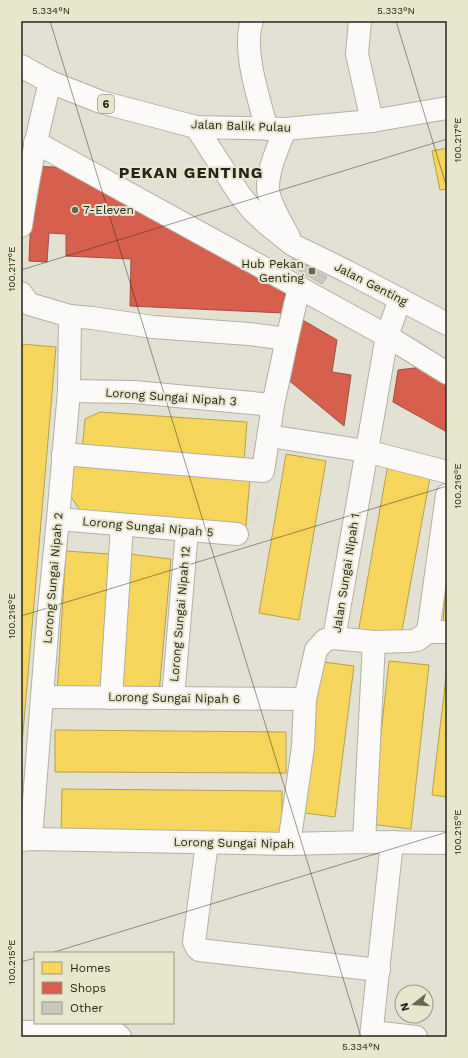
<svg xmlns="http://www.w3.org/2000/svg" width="468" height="1058" viewBox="0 0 468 1058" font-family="'Work Sans',sans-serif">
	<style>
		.homes { fill: #f6d55c; stroke: #b7a048 }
		.shops { fill: #d6604d; stroke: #a14e3e }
		.building { fill: #c9c9be; stroke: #b8b8ae }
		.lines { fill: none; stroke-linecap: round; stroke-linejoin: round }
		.minor-casing { stroke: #b0b0a5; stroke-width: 24 }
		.major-casing { stroke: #b0b0a5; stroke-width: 24 }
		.path { stroke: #cfcfcb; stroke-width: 2.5; stroke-dasharray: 1 3; stroke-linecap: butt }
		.minor { stroke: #fbfaf9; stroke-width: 22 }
		.major { stroke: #fbfaf9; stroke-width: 22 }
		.ticks { fill: none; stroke: #24241a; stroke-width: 1; stroke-opacity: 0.45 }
		.poi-dot { fill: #66665b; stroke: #e8e7ce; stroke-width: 1.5 }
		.labels { text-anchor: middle; stroke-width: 4; stroke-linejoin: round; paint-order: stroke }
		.shield { fill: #e8e7ce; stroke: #5f5e50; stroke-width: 1 }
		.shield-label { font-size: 11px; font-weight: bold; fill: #24241a }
		.street-label { font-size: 12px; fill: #24241a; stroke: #e8e7ce }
		.poi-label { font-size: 12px; fill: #24241a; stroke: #e8e7ce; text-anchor: start }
		.district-label { font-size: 16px; font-weight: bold; letter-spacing: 1px; fill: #24241a; stroke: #e8e7ce }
		.neatline { fill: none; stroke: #24241a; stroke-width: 1.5 }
		.ticks-label { font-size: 10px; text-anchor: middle; fill: #24241a }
	</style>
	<rect width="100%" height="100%" fill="#e2e1d4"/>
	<g class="homes">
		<path d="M 447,148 L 447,189 L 440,190 L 432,151 Z"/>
		<path d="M 21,344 L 56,347 L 21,756 Z"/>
		<path d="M 100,412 L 247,422 L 244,462 L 82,451 L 85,419 Z"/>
		<path d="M 286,454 L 326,461 L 299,620 L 259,613 Z"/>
		<path d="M 73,461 L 250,477 L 246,526 L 81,512 L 70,495 Z"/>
		<path d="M 388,464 L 431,472 L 400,641 L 358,633 Z"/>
		<path d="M 66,551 L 109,554 L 100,695 L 57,693 Z"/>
		<path d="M 129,554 L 171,559 L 159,693 L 116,689 Z"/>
		<path d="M 447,568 L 447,623 L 443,623 Z"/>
		<path d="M 316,661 L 354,666 L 335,817 L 297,812 Z"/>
		<path d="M 389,661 L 429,665 L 411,829 L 371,824 Z"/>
		<path d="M 447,669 L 447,797 L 432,795 Z"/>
		<path d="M 55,730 L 286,732 L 286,773 L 55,772 Z"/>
		<path d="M 62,789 L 282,791 L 282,834 L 61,832 Z"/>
	</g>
	<g class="shops">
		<path d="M 33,166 L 72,168 L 285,287 L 284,313 L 130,306 L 131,259 L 66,256 L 66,234 L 49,233 L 47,262 L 29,261 Z"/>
		<path d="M 294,315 L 337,340 L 332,372 L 351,375 L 344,426 L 286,378 Z"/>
		<path d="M 422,367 L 447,382 L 447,432 L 393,402 L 398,370 Z"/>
	</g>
	<path class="building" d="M 293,258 L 327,277 L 322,284 L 289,265 Z"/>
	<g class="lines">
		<g class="minor-casing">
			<g id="minor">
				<path d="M 252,21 C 242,49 259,100 267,129"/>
				<path d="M 360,21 L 357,54 L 372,121"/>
				<path d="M 35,142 L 387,336 L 447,373"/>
				<path d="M 21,226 C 28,177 38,130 50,82"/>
				<path d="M 21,293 L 29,304 L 70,316 L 92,318 L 153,327 L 249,334 L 287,339"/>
				<path d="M 69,391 L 134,392 L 273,405"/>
				<path d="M 269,436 L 366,451 L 447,472"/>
				<path d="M 63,454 L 263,471 L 273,405 L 287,339 L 299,288"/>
				<path d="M 58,519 L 237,534"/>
				<path d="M 428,632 L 447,495"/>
				<path d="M 374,642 L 411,641 L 417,640 L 428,632 L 447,632"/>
				<path d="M 42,697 L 305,699"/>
				<path d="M 111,698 L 122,525"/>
				<path d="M 173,698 L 187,530"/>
				<path d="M 31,839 L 48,620 L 58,519 L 69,391 L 70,316"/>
				<path d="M 21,840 L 31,839 L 289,844 L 364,842 L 447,843"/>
				<path d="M 364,842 L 374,642 L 334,638 L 387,336 L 400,299"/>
				<path d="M 207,843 L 194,942 L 197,948 L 199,950 L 379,970"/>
				<path d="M 289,844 L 303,747 L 305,699 L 316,650 L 325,640 L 334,638"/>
				<path d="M 21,1032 L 111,1031 L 117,1034 L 120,1037"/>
				<path d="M 372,1032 L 416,1037"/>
				<path d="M 371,1037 L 392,842"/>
			</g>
		</g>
		<g class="major-casing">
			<g id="major">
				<path d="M 21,66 L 50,82 L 101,102 L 196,127 L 285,129 L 372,121 L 447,108"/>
				<path d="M 196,127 L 240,195 L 253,211 L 268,225 L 293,245 L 348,272 L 447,324"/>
				<path d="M 285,129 C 279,146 264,176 269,195 C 273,210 282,224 289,237"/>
			</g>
		</g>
		<path class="path" d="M 253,521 L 259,491"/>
		<use href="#minor" class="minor"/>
		<use href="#major" class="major"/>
	</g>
	<path class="ticks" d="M 50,21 L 361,1037M 396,21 L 447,188M 21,270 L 447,139M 21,616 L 447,486M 51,953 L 447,832M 21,962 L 35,958"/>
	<g class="poi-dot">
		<circle cx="75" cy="210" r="4"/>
		<rect x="308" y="267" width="8" height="8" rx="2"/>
	</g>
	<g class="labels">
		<rect class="shield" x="98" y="95" width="16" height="18" rx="3"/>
		<g class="shield-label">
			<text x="106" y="108">6</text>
		</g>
		<g class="street-label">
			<text transform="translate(241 126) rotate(2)" y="4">Jalan Balik Pulau</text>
			<text transform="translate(371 284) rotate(27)" y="4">Jalan Genting</text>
			<text transform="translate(171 397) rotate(4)" y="4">Lorong Sungai Nipah 3</text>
			<text transform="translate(148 527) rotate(5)" y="4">Lorong Sungai Nipah 5</text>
			<text transform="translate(346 573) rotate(-81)" y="4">Jalan Sungai Nipah 1</text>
			<text transform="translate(53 578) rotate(-85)" y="4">Lorong Sungai Nipah 2</text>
			<text transform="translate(180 614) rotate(-85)" y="4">Lorong Sungai Nipah 12</text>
			<text transform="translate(174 698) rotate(1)" y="4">Lorong Sungai Nipah 6</text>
			<text transform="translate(234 843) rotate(1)" y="4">Lorong Sungai Nipah</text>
		</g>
		<g class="poi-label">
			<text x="83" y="214">7-Eleven</text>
			<text x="304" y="268" text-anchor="end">Hub Pekan<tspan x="304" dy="14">Genting</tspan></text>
		</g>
		<g class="district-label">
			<text x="191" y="178">PEKAN GENTING</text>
		</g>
	</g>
	<rect width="468" height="1058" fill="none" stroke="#e8e7ce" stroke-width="44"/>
	<rect x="34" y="952" width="140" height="72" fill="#e8e7ce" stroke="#9a9986"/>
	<rect x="42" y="962" width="20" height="12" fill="#f6d55c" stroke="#9a9986"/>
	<text x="70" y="972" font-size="12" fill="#24241a">Homes</text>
	<rect x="42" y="982" width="20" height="12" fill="#d6604d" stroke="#9a9986"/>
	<text x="70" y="992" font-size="12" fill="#24241a">Shops</text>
	<rect x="42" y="1002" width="20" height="12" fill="#c9c9be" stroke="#9a9986"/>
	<text x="70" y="1012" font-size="12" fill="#24241a">Other</text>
	<g transform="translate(414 1004) rotate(253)"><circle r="19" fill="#e8e7ce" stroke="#9a9986"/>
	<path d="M0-3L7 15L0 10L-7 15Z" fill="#66665b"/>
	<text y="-6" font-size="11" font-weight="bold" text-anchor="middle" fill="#24241a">N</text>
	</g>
	<rect x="22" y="22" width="424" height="1014" class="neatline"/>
	<g class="ticks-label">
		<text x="51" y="14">5.334°N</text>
		<text x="396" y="14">5.333°N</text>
		<text transform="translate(457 140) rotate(-90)" y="4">100.217°E</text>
		<text transform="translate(11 269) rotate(-90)" y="4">100.217°E</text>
		<text transform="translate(457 486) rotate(-90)" y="4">100.216°E</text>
		<text transform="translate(11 616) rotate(-90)" y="4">100.216°E</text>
		<text transform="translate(457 832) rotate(-90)" y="4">100.215°E</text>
		<text transform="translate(11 962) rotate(-90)" y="4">100.215°E</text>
		<text x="361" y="1050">5.334°N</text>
	</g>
</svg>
